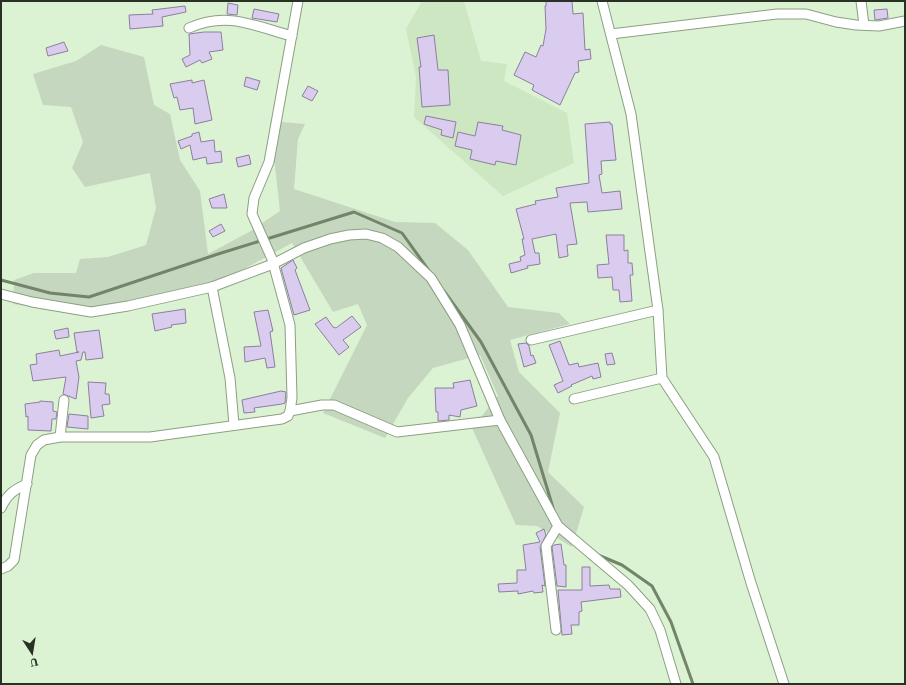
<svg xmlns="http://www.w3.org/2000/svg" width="906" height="685" viewBox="0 0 906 685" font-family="'Source Serif 4',serif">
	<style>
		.built { fill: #cce7c1 }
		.green { fill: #c5d7be }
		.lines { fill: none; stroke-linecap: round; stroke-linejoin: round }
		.stream { stroke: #728569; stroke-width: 3 }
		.building { fill: #daccee; stroke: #8c7f9e }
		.minor-casing { stroke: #8ba083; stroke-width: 11 }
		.minor { stroke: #fff; stroke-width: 9 }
	</style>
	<rect width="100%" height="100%" fill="#dcf3d3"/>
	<path class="built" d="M 422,1 L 464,1 L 481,61 L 507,64 L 504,81 L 567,113 L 574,163 L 503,196 L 414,117 L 416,77 L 406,29 Z"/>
	<path class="green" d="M 101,45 L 144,57 L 154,105 L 170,114 L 180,160 L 200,191 L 208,254 L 249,232 L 280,211 L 270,121 L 305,124 L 298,139 L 294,189 L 395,222 L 435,223 L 468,250 L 508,307 L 559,313 L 570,324 L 510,340 L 519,372 L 560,413 L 548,472 L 584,507 L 572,547 L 537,526 L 516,525 L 472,428 L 498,396 L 480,355 L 433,368 L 408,398 L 385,438 L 323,413 L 367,325 L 358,304 L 333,312 L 292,243 L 240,271 L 185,298 L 143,305 L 103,306 L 64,312 L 13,304 L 14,280 L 34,273 L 76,273 L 80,259 L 108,257 L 146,245 L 156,208 L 150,173 L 85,187 L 72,168 L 83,142 L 71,107 L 43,105 L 33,74 L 76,61 Z"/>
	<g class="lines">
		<g class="stream">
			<path d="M 1,280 L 50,293 L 89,297 L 218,254 L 354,212 L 402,233 L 430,272"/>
			<path d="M 444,291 L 481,342 L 531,435 L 554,511"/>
			<path d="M 598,555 L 622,565 L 652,586 L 671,622 L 693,684"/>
		</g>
	</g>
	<g class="building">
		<path d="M 546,1 L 572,1 L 573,14 L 583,13 L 585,50 L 590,49 L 591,59 L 578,61 L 579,72 L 575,73 L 560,105 L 532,90 L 534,85 L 514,75 L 525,52 L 536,57 L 541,45 L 543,46 L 546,29 L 545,6 L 546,6 Z"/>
		<path d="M 228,3 L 238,5 L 237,15 L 227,14 Z"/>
		<path d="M 185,6 L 186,12 L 162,17 L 163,26 L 130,29 L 129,15 L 153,14 L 152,10 Z"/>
		<path d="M 254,9 L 279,14 L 277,22 L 252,18 Z"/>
		<path d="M 887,9 L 888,18 L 875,20 L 874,10 Z"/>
		<path d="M 204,32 L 221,32 L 223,50 L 209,52 L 212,59 L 202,63 L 200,60 L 186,67 L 182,59 L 190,55 L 189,34 Z"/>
		<path d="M 434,35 L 438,70 L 448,70 L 450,105 L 422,107 L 419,67 L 421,67 L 417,38 Z"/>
		<path d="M 64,42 L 68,51 L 48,56 L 46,48 Z"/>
		<path d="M 246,77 L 260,81 L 257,90 L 244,86 Z"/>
		<path d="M 192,80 L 192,83 L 204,80 L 212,120 L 195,124 L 193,108 L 180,110 L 177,97 L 174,98 L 170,84 Z"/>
		<path d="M 308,86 L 318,91 L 312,101 L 302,96 Z"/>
		<path d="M 426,116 L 456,122 L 453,138 L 441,135 L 442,130 L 424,124 Z"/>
		<path d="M 478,122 L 503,126 L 502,130 L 521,135 L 516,165 L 496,161 L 495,165 L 470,159 L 472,150 L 455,146 L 458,132 L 475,136 Z"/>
		<path d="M 610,122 L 610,124 L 612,124 L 616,160 L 601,161 L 602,174 L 599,175 L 602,193 L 620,191 L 622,209 L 588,212 L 587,202 L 570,203 L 577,244 L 567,245 L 568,256 L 559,258 L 556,234 L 532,239 L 535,253 L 539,253 L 540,264 L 527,266 L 528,268 L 511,273 L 509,264 L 521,261 L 520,257 L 525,255 L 522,239 L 524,239 L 516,209 L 536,204 L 535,201 L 558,197 L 556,188 L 589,183 L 585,124 Z"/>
		<path d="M 199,132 L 201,142 L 214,140 L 215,152 L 221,151 L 222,162 L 207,164 L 206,157 L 193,160 L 190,145 L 181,149 L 178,141 L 192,136 L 192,134 Z"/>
		<path d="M 249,155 L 251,164 L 238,167 L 236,158 Z"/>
		<path d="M 224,194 L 227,208 L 212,208 L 209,199 Z"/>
		<path d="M 221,224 L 225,231 L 213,237 L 209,231 Z"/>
		<path d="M 606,235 L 624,235 L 624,251 L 628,250 L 628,263 L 632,263 L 633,275 L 630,275 L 632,301 L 620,302 L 619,290 L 613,290 L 612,277 L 598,278 L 597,265 L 609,264 Z"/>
		<path d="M 293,260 L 297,268 L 295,270 L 310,310 L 294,315 L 281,268 Z"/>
		<path d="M 185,309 L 186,323 L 171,325 L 172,327 L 155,331 L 152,314 Z"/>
		<path d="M 268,310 L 273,331 L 270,332 L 275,367 L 267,368 L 265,358 L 245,362 L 244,347 L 261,346 L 254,312 Z"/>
		<path d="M 352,316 L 361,327 L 343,340 L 349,347 L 339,355 L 315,324 L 326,317 L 333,327 L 336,328 Z"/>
		<path d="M 68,328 L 69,337 L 56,339 L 54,331 Z"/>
		<path d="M 99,330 L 103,358 L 86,360 L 85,352 L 83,352 L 81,360 L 76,361 L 79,377 L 76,399 L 63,394 L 66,377 L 33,381 L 30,365 L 37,364 L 36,354 L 59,350 L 60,356 L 79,352 L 77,352 L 74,333 Z"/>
		<path d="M 560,341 L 569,365 L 578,363 L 579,367 L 598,363 L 601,377 L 593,379 L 592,376 L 571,385 L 572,386 L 558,393 L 554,385 L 563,381 L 549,345 Z"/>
		<path d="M 526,343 L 529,346 L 531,356 L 533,355 L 536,363 L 524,367 L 518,344 Z"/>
		<path d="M 612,353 L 615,364 L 607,365 L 605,354 Z"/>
		<path d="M 470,380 L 477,406 L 461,410 L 460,417 L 449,415 L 449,420 L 438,421 L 438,412 L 436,412 L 435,388 L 454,388 L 453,383 Z"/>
		<path d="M 88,382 L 106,383 L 105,394 L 109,394 L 110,404 L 102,405 L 104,416 L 91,418 Z"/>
		<path d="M 281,391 L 286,392 L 285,403 L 282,404 L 254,408 L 255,412 L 244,413 L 242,400 Z"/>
		<path d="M 40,401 L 53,402 L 53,411 L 57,412 L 56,419 L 52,419 L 51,431 L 28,430 L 28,416 L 26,417 L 25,404 L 40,402 Z"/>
		<path d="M 69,414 L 88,416 L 88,429 L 67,427 Z"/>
		<path d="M 544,529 L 546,535 L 540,547 L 545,586 L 542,585 L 543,592 L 534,593 L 533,591 L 518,594 L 518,591 L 499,592 L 498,584 L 517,583 L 517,570 L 526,570 L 523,545 L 540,542 L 536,533 Z"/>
		<path d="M 561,544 L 564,565 L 566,565 L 566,587 L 557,586 L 552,547 L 554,545 Z"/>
		<path d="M 582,567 L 590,567 L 590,586 L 609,585 L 610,589 L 620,589 L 621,597 L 581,602 L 582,611 L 579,612 L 579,625 L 571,625 L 572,634 L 562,635 L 558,590 L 582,590 Z"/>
	</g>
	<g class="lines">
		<g class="minor-casing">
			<g id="minor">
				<path d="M 602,1 L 631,114 L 658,310 L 662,378 L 714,457 L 751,583 L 784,684"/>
				<path d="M 861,1 L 864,25"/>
				<path d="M 189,28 C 228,11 254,26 292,36"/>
				<path d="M 611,34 L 777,14 L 806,14 L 836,22 L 856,25 L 879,26 L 905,21"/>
				<path d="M 212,287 L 230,378 L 234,425"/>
				<path d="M 1,294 L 32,302 L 91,312 L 128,306 L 212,287 L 273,264 L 304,248 L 330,239 L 349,235 L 366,234 L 382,238 L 398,247 L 431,278 L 460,325 L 500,420 L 558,526 L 628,585 L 650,609 L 660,630 L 676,684"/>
				<path d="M 531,340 L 658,310"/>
				<path d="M 574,399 L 662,378"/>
				<path d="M 290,411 L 322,405 L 334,405 L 397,432 L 500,420"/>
				<path d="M 60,437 L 64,400"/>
				<path d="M 1,508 C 7,495 13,490 27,484"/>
				<path d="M 1,569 L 8,566 L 14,560 L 31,455 L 37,445 L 44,440 L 60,437 L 150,437 L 282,419 L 288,416 L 290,411 L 292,398 L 290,325 L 272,259 L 252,214 L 254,198 L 269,162 L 298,1"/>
				<path d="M 556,630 L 546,546 L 558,526"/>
			</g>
		</g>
		<use href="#minor" class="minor"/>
	</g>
	<rect width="906" height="685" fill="none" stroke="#293125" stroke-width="4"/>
	<g transform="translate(32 653) rotate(168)" stroke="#dcf3d3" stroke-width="3" paint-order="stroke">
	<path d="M0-3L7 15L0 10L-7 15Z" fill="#293125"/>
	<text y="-6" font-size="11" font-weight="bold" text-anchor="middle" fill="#293125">U</text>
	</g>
</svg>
